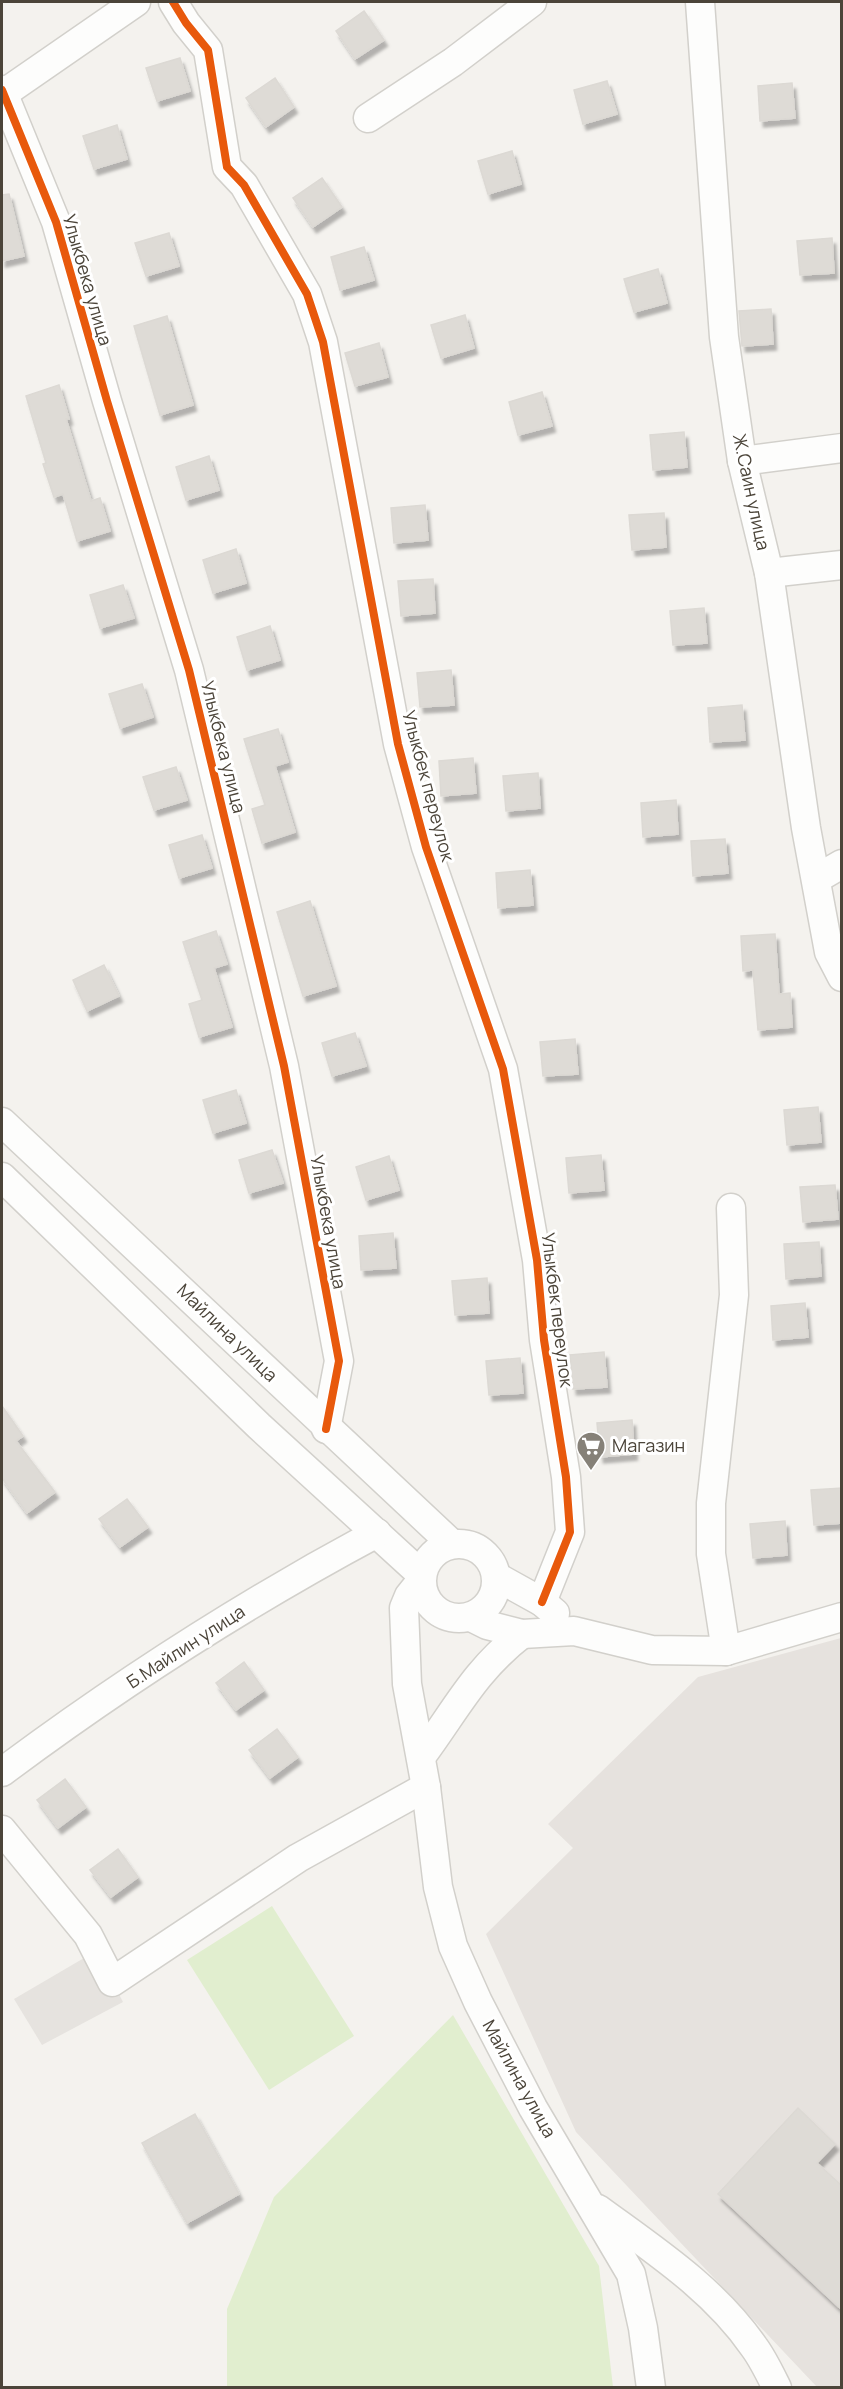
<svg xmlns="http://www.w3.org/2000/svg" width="843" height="2389" viewBox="0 0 843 2389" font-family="Manrope,sans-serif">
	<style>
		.industrial { fill: #e6e2de }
		.green { fill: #e1eecf }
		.parking { fill: #e6e3df }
		.building { fill: #dedbd6; stroke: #dcd9d4; stroke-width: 1.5; filter: url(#shadow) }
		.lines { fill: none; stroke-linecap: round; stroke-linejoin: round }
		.minor-casing { stroke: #d2d0cb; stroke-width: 31 }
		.minor { stroke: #fdfdfc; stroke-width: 28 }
		.cycleway-casing { stroke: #fff; stroke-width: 11 }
		.cycleway { stroke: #e8590c; stroke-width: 8 }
		.labels { text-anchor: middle; stroke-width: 6; stroke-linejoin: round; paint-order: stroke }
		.street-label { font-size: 18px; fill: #4b4439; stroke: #fff }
		.poi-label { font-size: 18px; fill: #4b4439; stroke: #fff; text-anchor: start }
	</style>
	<defs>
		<filter id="shadow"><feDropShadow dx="3.5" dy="6" stdDeviation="1.5" flood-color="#0004"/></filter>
	</defs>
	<rect width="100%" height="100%" fill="#f4f2ee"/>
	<path class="industrial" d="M 841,1638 L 841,2387 L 817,2387 L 576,2132 L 486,1934 L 573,1848 L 548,1824 L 698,1677 Z"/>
	<g class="green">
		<path d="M 272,1906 L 354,2036 L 269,2090 L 187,1960 Z"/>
		<path d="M 453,2015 L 599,2266 L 613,2387 L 227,2387 L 227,2309 L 274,2197 Z"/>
	</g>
	<path class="parking" d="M 96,1951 L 123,2002 L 42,2045 L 14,1999 Z"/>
	<g class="building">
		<path d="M 364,11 L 384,40 L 355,59 L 336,31 Z"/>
		<path d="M 180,58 L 190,91 L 157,101 L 146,68 Z"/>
		<path d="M 275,78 L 294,107 L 266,127 L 246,98 Z"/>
		<path d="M 607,81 L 617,114 L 583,124 L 574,90 Z"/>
		<path d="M 792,83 L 795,118 L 760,121 L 758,86 Z"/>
		<path d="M 117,125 L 127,159 L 94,169 L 83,136 Z"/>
		<path d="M 512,151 L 521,184 L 488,194 L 478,161 Z"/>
		<path d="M 322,178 L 342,207 L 313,227 L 293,198 Z"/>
		<path d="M 9,194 L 24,256 L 2,261 L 2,195 Z"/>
		<path d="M 169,233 L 179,266 L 146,276 L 135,243 Z"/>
		<path d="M 832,238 L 834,273 L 800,275 L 797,241 Z"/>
		<path d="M 364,247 L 374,280 L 340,290 L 331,257 Z"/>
		<path d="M 658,269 L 667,303 L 634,312 L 624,279 Z"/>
		<path d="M 771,309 L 773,344 L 742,346 L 739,311 Z"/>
		<path d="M 465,315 L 474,348 L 441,358 L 431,325 Z"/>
		<path d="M 167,316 L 193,405 L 160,415 L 134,326 Z"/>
		<path d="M 379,343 L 388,377 L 355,386 L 345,353 Z"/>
		<path d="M 59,385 L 69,419 L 66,419 L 91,501 L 100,498 L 110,531 L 77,541 L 63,494 L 54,497 L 43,464 L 46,463 L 26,396 Z"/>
		<path d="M 542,392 L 552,426 L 518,435 L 509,402 Z"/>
		<path d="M 684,432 L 687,467 L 653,470 L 650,435 Z"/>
		<path d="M 209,456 L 219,490 L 186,500 L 176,467 Z"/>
		<path d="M 425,505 L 428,540 L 394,543 L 391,508 Z"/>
		<path d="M 664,513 L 666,547 L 632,550 L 629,515 Z"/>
		<path d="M 236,549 L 246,583 L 213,593 L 203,560 Z"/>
		<path d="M 433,579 L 435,613 L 401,616 L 398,581 Z"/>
		<path d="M 123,585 L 134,618 L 100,628 L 90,595 Z"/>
		<path d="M 704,608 L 707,643 L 673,645 L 670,611 Z"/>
		<path d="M 270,626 L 280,660 L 247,670 L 237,637 Z"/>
		<path d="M 451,670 L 454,705 L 420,707 L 417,673 Z"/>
		<path d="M 142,684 L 153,717 L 120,728 L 109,694 Z"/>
		<path d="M 742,705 L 745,740 L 710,742 L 708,708 Z"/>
		<path d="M 278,729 L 288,762 L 275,766 L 295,832 L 262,843 L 252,809 L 265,805 L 244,739 Z"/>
		<path d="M 473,758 L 476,793 L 441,796 L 439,761 Z"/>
		<path d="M 176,767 L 187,800 L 154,810 L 143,777 Z"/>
		<path d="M 538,773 L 540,808 L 506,811 L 503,776 Z"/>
		<path d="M 676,800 L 678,834 L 643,837 L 641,803 Z"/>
		<path d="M 202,835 L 212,868 L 179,878 L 169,845 Z"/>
		<path d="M 725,839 L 728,873 L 693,876 L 691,841 Z"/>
		<path d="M 530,870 L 533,905 L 498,908 L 496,873 Z"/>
		<path d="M 310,901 L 336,986 L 303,996 L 277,912 Z"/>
		<path d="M 216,931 L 227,964 L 214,968 L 232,1027 L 199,1037 L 189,1004 L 202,1000 L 183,942 Z"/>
		<path d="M 775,934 L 779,994 L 790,993 L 792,1027 L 758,1030 L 753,970 L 743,971 L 741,936 Z"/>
		<path d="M 104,965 L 119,996 L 87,1011 L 73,980 Z"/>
		<path d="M 355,1033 L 366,1066 L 332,1076 L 322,1043 Z"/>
		<path d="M 575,1039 L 578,1074 L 543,1076 L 540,1042 Z"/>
		<path d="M 236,1090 L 246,1123 L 213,1133 L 203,1100 Z"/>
		<path d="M 818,1107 L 821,1142 L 787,1145 L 784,1110 Z"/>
		<path d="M 272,1150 L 283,1183 L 249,1193 L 239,1160 Z"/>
		<path d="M 601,1155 L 604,1190 L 569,1193 L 566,1158 Z"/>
		<path d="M 389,1156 L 399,1190 L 366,1200 L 356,1167 Z"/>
		<path d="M 835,1185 L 838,1219 L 803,1222 L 800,1187 Z"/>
		<path d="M 393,1233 L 396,1268 L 361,1270 L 359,1236 Z"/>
		<path d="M 819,1242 L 821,1276 L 786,1279 L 784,1244 Z"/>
		<path d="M 487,1278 L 489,1313 L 455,1315 L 452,1281 Z"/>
		<path d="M 805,1303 L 808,1337 L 773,1340 L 771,1306 Z"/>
		<path d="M 604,1352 L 607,1387 L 573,1389 L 570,1355 Z"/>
		<path d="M 520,1358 L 523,1393 L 489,1395 L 486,1361 Z"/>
		<path d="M 2,1406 L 23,1436 L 16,1441 L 55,1492 L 27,1513 L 2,1478 Z"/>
		<path d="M 632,1420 L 634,1454 L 600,1457 L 597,1423 Z"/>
		<path d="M 842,1488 L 842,1523 L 814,1525 L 811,1490 Z"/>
		<path d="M 127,1499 L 148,1527 L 120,1547 L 99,1519 Z"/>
		<path d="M 785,1521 L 787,1555 L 753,1558 L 750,1524 Z"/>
		<path d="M 244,1662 L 264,1690 L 236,1710 L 216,1683 Z"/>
		<path d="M 277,1729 L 298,1757 L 270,1778 L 249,1750 Z"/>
		<path d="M 65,1779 L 86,1807 L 58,1828 L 37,1800 Z"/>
		<path d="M 118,1849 L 138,1877 L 111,1897 L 90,1870 Z"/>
		<path d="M 798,2108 L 835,2144 L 817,2163 L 842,2186 L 842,2310 L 718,2194 Z"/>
		<path d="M 195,2114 L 239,2194 L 187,2223 L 142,2143 Z"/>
	</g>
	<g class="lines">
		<g class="minor-casing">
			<g id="minor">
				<path d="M 173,2 L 186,23 L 208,50 L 227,167 L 244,185 L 307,294 L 323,342 L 398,744 L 426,847 L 503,1069 L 537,1260 L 544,1340 L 566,1477 L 570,1532 L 542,1602"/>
				<path d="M 700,2 L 724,337 L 742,461 L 769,573 L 806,828 L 829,952 L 842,977"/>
				<path d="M 2,90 L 56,222 L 107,401 L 189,670 L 284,1066 L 339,1361 L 326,1429"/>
				<path d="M 3,94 L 136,2"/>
				<path d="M 368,118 L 453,62 L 532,2"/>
				<path d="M 742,461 L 842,448"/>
				<path d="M 769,573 L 842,565"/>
				<path d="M 816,879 L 842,864"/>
				<path d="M 2,1122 L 452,1544"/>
				<path d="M 2,1177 L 259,1426 L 422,1575"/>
				<circle cx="459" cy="1581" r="37"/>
				<path d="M 497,1577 L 542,1602 L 555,1613"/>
				<path d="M 421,1581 L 409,1596 L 404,1608 L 407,1684 L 426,1787 L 438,1887 L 453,1946 L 478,2002 L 533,2108 L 631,2274 L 643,2328 L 651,2388"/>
				<path d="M 471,1617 L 487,1625 L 522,1634 L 574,1631 L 652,1650 L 726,1651 L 842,1617"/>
				<path d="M 726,1651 L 711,1554 L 711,1503 L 734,1295 L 731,1208"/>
				<path d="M 421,1757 C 456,1710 474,1671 522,1634"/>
				<path d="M 2,1772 C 120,1684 246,1603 377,1533"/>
				<path d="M 2,1830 L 88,1935 L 112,1982 L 298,1858 L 426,1787"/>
				<path d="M 598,2209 C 654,2250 714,2289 754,2347 C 763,2359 770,2374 777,2388"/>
			</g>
		</g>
		<use href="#minor" class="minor"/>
		<g class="cycleway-casing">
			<g id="cycleway">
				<path d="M 173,2 L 186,23 L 208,50 L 227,167 L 244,185 L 307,294 L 323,342 L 398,744 L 426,847 L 503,1069 L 537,1260 L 544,1340 L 566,1477 L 570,1532 L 542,1602"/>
				<path d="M 2,90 L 56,222 L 107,401 L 189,670 L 284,1066 L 339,1361 L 326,1429"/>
			</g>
		</g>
		<use href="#cycleway" class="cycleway"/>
	</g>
	<defs>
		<g id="supermarket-pin" transform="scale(1.5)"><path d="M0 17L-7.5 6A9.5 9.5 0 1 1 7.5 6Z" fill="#868178" stroke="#fff"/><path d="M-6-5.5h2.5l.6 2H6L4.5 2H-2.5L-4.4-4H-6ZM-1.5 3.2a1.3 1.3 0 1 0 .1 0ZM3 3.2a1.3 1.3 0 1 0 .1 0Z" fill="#fff"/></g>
	</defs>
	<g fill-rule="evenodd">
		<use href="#supermarket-pin" x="591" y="1446"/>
	</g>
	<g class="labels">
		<g class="street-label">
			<text transform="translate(87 280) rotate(74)" y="6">Улыкбека улица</text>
			<text transform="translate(751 492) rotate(78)" y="6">Ж.Саин улица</text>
			<text transform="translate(223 747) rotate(76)" y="6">Улыкбека улица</text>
			<text transform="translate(428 786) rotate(75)" y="6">Улыкбек переулок</text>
			<text transform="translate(328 1222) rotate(80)" y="6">Улыкбека улица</text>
			<text transform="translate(557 1310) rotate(83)" y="6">Улыкбек переулок</text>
			<text transform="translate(227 1333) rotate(44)" y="6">Майлина улица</text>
			<text transform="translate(186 1647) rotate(-33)" y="6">Б.Майлин улица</text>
			<text transform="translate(519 2079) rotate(61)" y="6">Майлина улица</text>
		</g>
		<g class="poi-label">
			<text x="612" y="1452">Магазин</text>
		</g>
	</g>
	<rect width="843" height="2389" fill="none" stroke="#4b4439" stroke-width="6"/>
</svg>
